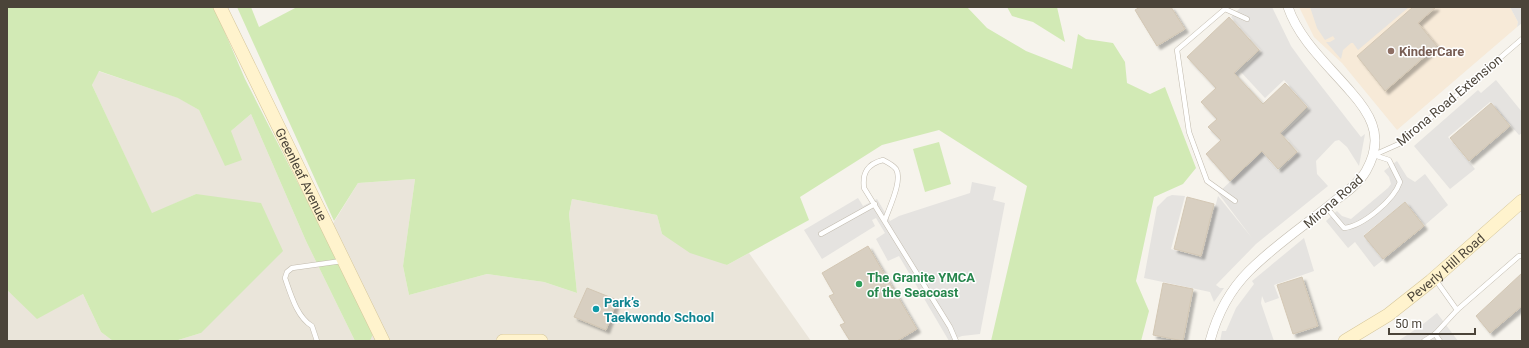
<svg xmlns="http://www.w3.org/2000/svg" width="1529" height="348" viewBox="0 0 1529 348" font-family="Roboto,sans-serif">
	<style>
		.residential { fill: #eae5da }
		.commercial { fill: #f7ead8 }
		.green { fill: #d2eab5 }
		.parking { fill: #e5e3e0 }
		.building { fill: #d8cfc1; stroke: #d3c7b4; filter: url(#shadow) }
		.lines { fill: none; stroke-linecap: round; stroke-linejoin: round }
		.lane-casing { stroke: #c2bbae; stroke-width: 5.5 }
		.street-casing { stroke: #c2bbae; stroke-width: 10 }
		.secondary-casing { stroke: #d6c79b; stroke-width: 14 }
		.lane { stroke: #fff; stroke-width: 4.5 }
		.street { stroke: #fff; stroke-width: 9 }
		.secondary { stroke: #fff3cd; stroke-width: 13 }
		.education-dot { fill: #8d6e63; stroke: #fff; stroke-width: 1.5 }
		.leisure-dot { fill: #2e9e5b; stroke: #fff; stroke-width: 1.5 }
		.culture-dot { fill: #0f9aa8; stroke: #fff; stroke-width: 1.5 }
		.labels { text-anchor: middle; stroke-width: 3; stroke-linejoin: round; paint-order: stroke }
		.education-label { font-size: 13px; font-weight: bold; fill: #785e54; stroke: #fff; text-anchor: start }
		.street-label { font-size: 13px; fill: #4b4439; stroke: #fff }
		.leisure-label { font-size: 13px; font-weight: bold; fill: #27864d; stroke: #fff; text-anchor: start }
		.culture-label { font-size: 13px; font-weight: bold; fill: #0d838f; stroke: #fff; text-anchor: start }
	</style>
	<defs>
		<filter id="shadow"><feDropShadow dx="3.5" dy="3.5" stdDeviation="1" flood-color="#0004"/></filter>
	</defs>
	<rect width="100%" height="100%" fill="#f6f3ec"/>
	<g class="residential">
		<path d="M 98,71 L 179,98 L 199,110 L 226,166 L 231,131 L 251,114 L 306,241 L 355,341 L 175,341 L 201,333 L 196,194 L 152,214 L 92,85 Z"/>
		<path d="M 415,179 L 403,266 L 409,295 L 487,274 L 544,282 L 577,293 L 569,214 L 572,199 L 657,215 L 662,234 L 727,265 L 749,253 L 811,341 L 370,341 L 374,331 L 326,235 L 358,183 Z"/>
		<path d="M 7,290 L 37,318 L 83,294 L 101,332 L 113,341 L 7,341 Z"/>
	</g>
	<path class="commercial" d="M 1299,7 L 1510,7 L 1518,22 L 1517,27 L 1397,130 L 1342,63 L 1314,37 Z"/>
	<g class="green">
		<path d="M 7,7 L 214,7 L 245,79 L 374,332 L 370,341 L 355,341 L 306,241 L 251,114 L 231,131 L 242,160 L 225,166 L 199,110 L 178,98 L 99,71 L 92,85 L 152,213 L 196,194 L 261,203 L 283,251 L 201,333 L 175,341 L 113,341 L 101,332 L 83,294 L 37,319 L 7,290 Z"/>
		<path d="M 237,7 L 251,7 L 259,27 L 297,7 L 967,7 L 987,28 L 1026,51 L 1072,69 L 1078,34 L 1086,39 L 1113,43 L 1125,62 L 1127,83 L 1150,94 L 1165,87 L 1196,168 L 1183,184 L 1154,197 L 1136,281 L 1149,311 L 1141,341 L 991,341 L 1027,186 L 939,130 L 882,145 L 800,197 L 809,220 L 727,265 L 690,253 L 662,234 L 657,215 L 572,199 L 569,214 L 577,293 L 544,282 L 487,274 L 409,295 L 403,266 L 415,179 L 358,183 L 334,221 Z"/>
		<path d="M 1007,7 L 1057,7 L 1065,42 L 1033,22 L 1012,16 Z"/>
		<path d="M 939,142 L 951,184 L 925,192 L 913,149 Z"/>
	</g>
	<g class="parking">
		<path d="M 1241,7 L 1272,7 L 1291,46 L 1304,64 L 1361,137 L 1365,134 L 1359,166 L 1347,147 L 1339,140 L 1335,141 L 1316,161 L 1317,174 L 1328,186 L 1256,244 L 1216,285 L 1220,288 L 1224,288 L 1214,302 L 1210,292 L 1144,278 L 1157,207 L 1167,197 L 1172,195 L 1185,196 L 1171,249 L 1202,258 L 1218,196 L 1252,238 L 1218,193 L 1262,152 L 1279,172 L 1299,152 L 1283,134 L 1310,109 L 1284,80 L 1265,98 L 1241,72 L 1262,51 L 1231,17 Z"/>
		<path d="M 1310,7 L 1409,7 L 1358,50 L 1353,43 L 1351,43 L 1343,50 L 1341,59 L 1326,42 L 1330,42 L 1335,39 L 1333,36 L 1325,40 L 1317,28 Z"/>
		<path d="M 1510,7 L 1522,7 L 1522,23 L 1517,27 L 1518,22 Z"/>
		<path d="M 1496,80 L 1522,112 L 1522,133 L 1519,135 L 1490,102 L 1448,137 L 1475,169 L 1450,189 L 1414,146 L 1478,90 L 1481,93 Z"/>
		<path d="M 1397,161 L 1407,177 L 1415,182 L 1425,174 L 1448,205 L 1425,225 L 1405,202 L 1364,235 L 1383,260 L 1374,267 L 1355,242 L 1348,248 L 1326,221 L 1337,211 L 1342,216 L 1351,219 L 1388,188 L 1391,184 L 1389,177 L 1384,171 Z"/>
		<path d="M 972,182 L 996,187 L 993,200 L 1005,203 L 980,334 L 962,336 L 949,341 L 899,256 L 888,261 L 876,239 L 885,233 L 876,218 L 872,220 L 875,226 L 822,259 L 804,230 L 858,198 L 863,206 L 877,199 L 890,221 L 899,216 L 970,193 Z"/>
		<path d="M 1304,238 L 1314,271 L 1274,285 L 1279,298 L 1265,303 L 1262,296 L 1261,303 L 1274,341 L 1220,341 L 1222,331 L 1226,331 L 1236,308 L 1254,284 L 1252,281 Z"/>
		<path d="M 1437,313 L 1458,341 L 1398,341 L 1422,325 Z"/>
	</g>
	<g class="building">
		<path d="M 1140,7 L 1171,7 L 1185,29 L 1157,46 L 1135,10 Z"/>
		<path d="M 1413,7 L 1436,7 L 1418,23 L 1437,46 L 1385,91 L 1357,56 Z"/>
		<path d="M 1229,17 L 1259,50 L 1234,73 L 1263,104 L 1285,83 L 1307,107 L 1280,133 L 1297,152 L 1278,169 L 1262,151 L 1230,181 L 1206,154 L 1221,140 L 1208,127 L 1217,119 L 1201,102 L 1216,88 L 1187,57 Z"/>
		<path d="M 1491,103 L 1510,126 L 1469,161 L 1450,138 Z"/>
		<path d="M 1187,197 L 1214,204 L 1201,256 L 1174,249 Z"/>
		<path d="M 1405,202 L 1424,226 L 1383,259 L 1364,236 Z"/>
		<path d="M 868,246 L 917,329 L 897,341 L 850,341 L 840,325 L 845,323 L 829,296 L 834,294 L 822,273 Z"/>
		<path d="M 1522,273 L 1522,306 L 1490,333 L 1476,316 Z"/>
		<path d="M 1302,277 L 1318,326 L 1293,334 L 1277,285 Z"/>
		<path d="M 1163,283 L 1193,289 L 1183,341 L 1153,335 Z"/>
		<path d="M 587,288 L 617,300 L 606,330 L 574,317 Z"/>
	</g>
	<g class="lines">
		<g class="lane-casing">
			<g id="lane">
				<path d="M 1374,155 L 1401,143 L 1522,39"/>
				<path d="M 1235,201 L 1207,181 L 1189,132 L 1177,50 L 1225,9 L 1247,19"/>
				<path d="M 1327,208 L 1344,228 C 1363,226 1394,200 1400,182 L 1389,160 L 1374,155"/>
				<path d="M 885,220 C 889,208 903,180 896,169 C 893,165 887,162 883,160 C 868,164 862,172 864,188 L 950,327 L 956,341"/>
				<path d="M 821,234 L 875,204"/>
				<path d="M 1457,310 L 1519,256 L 1522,256"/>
				<path d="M 1435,334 L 1440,341"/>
				<path d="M 317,341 L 312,326 C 297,317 291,295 285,278 L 287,272 L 292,268 L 342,261"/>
				<path d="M 1424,341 L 1435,334 L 1457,310 L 1435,279"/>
			</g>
		</g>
		<g class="street-casing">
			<path id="street" d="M 1210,341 C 1217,315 1230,290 1249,271 C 1276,244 1307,224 1336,200 C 1347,192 1359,183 1366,171 C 1374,157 1378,140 1372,124 C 1368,113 1359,101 1351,92 C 1329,66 1299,40 1288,7"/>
		</g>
		<g class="secondary-casing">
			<g id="secondary">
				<path id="s1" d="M 220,7 L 383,341"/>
				<path d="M 503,341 L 541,341"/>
				<path id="s2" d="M 1345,341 L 1388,315 L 1431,281 L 1522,201"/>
			</g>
		</g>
		<use href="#lane" class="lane"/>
		<use href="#street" class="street"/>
		<use href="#secondary" class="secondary"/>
	</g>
	<circle class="education-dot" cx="1391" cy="51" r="4"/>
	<circle class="leisure-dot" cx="859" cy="284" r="4"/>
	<circle class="culture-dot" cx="596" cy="309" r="4"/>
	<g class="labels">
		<g class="education-label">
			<text x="1399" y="56">KinderCare</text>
		</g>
		<g class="street-label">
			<text transform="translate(1449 100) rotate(-40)" y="5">Mirona Road Extension</text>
			<text dy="5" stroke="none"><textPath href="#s1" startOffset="186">Greenleaf Avenue</textPath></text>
			<text transform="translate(1333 201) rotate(-41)" y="5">Mirona Road</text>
			<text dy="5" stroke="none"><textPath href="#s2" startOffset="125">Peverly Hill Road</textPath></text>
		</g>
		<g class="leisure-label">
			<text x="867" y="282">The Granite YMCA<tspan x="867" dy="15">of the Seacoast</tspan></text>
		</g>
		<g class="culture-label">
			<text x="604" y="307">Park’s<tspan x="604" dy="15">Taekwondo School</tspan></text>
		</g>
	</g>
	<rect width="1529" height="348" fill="none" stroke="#4b4439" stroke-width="16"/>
	<path d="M1389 328v6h86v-6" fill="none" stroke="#4b4439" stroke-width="2"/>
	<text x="1395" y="328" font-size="12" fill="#4b4439" stroke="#ffffff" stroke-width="3" paint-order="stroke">50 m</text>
</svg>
